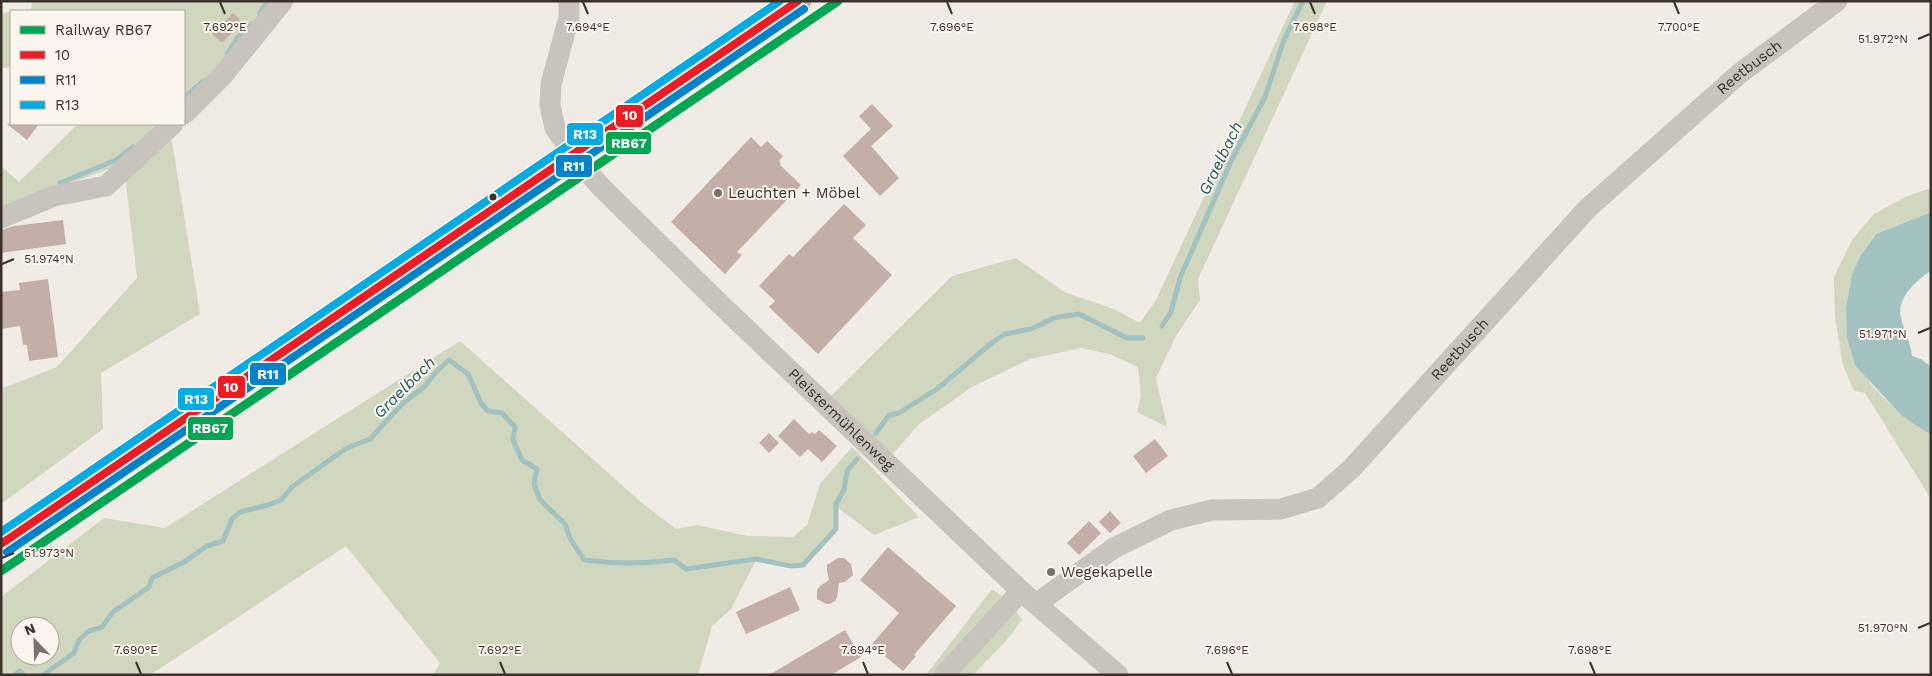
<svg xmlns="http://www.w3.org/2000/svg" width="1932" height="676" viewBox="0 0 1932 676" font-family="'Work Sans',sans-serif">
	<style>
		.green { fill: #d1d6bf; fill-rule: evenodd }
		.water { fill: #a1c2c1 }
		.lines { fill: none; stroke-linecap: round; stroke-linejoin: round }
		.stream { stroke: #a1c2c1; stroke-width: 5 }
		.building { fill: #c3afa7 }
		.minor { stroke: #c9c3be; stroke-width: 21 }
		.major { stroke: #b8b1ad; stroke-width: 26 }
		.bus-1-casing { stroke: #fbf5ee; stroke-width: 11 }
		.bus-2-casing { stroke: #fbf5ee; stroke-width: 11 }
		.bus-3-casing { stroke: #fbf5ee; stroke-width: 11 }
		.bus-1 { stroke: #ed1c24; stroke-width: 8 }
		.bus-2 { stroke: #0083ca; stroke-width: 8 }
		.bus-3 { stroke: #03abe4; stroke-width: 8 }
		.rail-1-casing { stroke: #fbf5ee; stroke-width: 12 }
		.rail-1 { stroke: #00a651; stroke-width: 9 }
		.ticks { fill: none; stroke: #3b302b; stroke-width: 2 }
		.poi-dot { fill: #7a716c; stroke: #fbf5ee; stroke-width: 2 }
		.bus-dot { fill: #3b302b; stroke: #fbf5ee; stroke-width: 2 }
		.labels { text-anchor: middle; stroke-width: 4; stroke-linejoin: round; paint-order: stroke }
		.street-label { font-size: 15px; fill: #3b302b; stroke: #fbf5ee }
		.poi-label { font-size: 15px; fill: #3b302b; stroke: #fbf5ee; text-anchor: start }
		.water-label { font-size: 16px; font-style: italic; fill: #1f5a5e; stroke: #fbf5ee }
		.ticks-label { font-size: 12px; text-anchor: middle; fill: #3b302b; stroke: #fbf5ee; stroke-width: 4; stroke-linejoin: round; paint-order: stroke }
		.line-badge { stroke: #fbf5ee; stroke-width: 2 }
		.badge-label { font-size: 14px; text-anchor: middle; font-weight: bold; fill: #fff }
	</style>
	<rect width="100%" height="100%" fill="#f0ebe5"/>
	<g class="green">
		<path d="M 32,1 L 271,1 L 223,62 L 184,100 L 184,11 L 31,11 Z"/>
		<path d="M 1295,1 L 1327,1 L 1198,279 L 1200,300 L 1176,336 L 1156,378 L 1167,427 L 1137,412 L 1141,396 L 1138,367 L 1110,354 L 1081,348 L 1030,359 L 972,387 L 919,424 L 886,462 L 824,403 L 952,276 L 1016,258 L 1064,292 L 1114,309 L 1140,323 L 1156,300 Z"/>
		<path d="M 11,12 L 11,67 L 2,68 L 1,13 Z"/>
		<path d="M 78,124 L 159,124 L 112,168 L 1,208 L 1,166 L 19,182 Z"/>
		<path d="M 171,135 L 200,314 L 101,373 L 103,429 L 1,504 L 1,389 L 57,367 L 137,278 L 125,175 Z"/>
		<path d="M 1931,188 L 1931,212 L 1875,234 L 1861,255 L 1852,274 L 1846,307 L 1870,384 L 1902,416 L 1931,435 L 1931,499 L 1865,393 L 1854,391 L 1843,365 L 1835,317 L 1834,277 L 1852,240 L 1874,214 L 1905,197 Z"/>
		<path d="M 460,341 L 642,503 L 676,529 L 697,525 L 748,536 L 793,537 L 807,525 L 820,484 L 852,447 L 919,517 L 874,535 L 837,507 L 836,529 L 803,565 L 791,566 L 756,560 L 731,609 L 712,626 L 698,675 L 433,675 L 440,663 L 346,546 L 150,675 L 1,675 L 1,597 L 104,518 L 165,528 ZM 20,626 L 50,626 L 50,656 L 20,656 Z"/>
		<path d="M 992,589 L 1010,602 L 1022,620 L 1005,642 L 973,675 L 926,675 Z"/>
	</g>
	<path class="water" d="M 1931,212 L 1931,271 C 1916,280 1896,299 1901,318 C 1904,331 1911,343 1912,356 L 1921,359 L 1931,367 L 1931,435 L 1902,416 L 1855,365 L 1847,337 L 1846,307 L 1852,274 L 1861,255 L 1876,234 Z"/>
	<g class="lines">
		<g class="stream">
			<path d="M 260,13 L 268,1"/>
			<path d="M 227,54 L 238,37 L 252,24"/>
			<path d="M 184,98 L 202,82"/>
			<path d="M 60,183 L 116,160 L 133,147"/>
			<path d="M 1162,326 L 1171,312 L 1180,278 L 1232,159 L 1265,97 L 1284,40 L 1303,1"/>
			<path d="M 876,433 L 889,415 L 899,413 L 937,389 L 993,342 L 1005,334 L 1031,329 L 1054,318 L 1079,314 L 1127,338 L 1143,338"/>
			<path d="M 15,675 L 20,671 L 24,675"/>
			<path d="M 43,675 L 74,653 L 79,640 L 89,631 L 102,627 L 113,612 L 149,587 L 152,578 L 184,562 L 207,546 L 223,541 L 232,519 L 240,512 L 268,505 L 281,500 L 292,487 L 345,449 L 370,439 L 402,404 L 425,386 L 436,372 L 449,360 L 468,374 L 481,403 L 488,411 L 502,413 L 515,427 L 513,440 L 522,460 L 537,469 L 534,484 L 540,500 L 565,524 L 570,538 L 584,560 C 615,564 644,564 674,560 L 686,569 L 756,559 L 791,566 L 803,565 L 836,529 L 836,504 L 844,490 L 847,471 L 857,459"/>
		</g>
	</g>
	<g class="building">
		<path d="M 233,13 L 242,22 L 222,43 L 212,34 Z"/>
		<path d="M 872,104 L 893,126 L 871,146 L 899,178 L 880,196 L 843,156 L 871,129 L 859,116 Z"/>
		<path d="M 7,124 L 39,124 L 27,140 Z"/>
		<path d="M 751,137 L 761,147 L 767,141 L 783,156 L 779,161 L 781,163 L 780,165 L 801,185 L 737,252 L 742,255 L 725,274 L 671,222 Z"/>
		<path d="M 844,204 L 866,225 L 853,238 L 892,275 L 818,354 L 769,307 L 775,301 L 759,286 L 789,254 L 793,257 Z"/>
		<path d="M 63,220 L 66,244 L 1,253 L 1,230 L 14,226 Z"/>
		<path d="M 48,279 L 58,357 L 29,361 L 27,345 L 23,345 L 20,326 L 1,329 L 1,292 L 20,290 L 19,283 Z"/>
		<path d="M 794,419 L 809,434 L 812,432 L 815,434 L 819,430 L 837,446 L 822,462 L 808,449 L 800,457 L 778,436 Z"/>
		<path d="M 769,433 L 779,443 L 769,453 L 759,443 Z"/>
		<path d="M 1155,439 L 1168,456 L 1146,473 L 1133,456 Z"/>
		<path d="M 1110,511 L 1121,523 L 1110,533 L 1099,522 Z"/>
		<path d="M 1089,521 L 1101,533 L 1079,555 L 1067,543 Z"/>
		<path d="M 888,547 L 956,606 L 914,655 L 916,656 L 903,671 L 871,645 L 899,613 L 860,580 Z"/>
		<path d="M 838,558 L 844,558 L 851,564 L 853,575 L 845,582 L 839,583 L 837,597 L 835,601 L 830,604 L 826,604 L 817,599 L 817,590 L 820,586 L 829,580 L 827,571 L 827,565 Z"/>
		<path d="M 790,587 L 800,610 L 746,634 L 736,612 Z"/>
		<path d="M 845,630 L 861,657 L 831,675 L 769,675 Z"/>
	</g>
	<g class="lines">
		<g class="minor">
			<path id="s1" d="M 569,1 L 569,17 L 551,84 L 550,105 L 555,128 L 581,164 L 601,187 L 718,302 L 1021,591 L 1118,675"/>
			<path d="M 184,114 L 224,74 L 283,1"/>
			<path d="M 1,218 L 54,196 L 106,186 L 173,124"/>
			<path id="s2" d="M 1036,604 L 1114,548 L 1171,520 L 1212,510 L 1281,509 L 1318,498 L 1352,468 L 1588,208 L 1739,74 L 1837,1"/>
			<path d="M 944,675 L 1021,591"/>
		</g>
		<path class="major" d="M 1,544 L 798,1"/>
		<g class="bus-1-casing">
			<path id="bus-1" d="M 1,544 L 798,1"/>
		</g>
		<g class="bus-2-casing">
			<path id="bus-2" d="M 7,552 L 804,9"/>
		</g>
		<g class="bus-3-casing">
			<path id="bus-3" d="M 1,532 L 780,1"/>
		</g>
		<use href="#bus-1" class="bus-1"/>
		<use href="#bus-2" class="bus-2"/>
		<use href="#bus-3" class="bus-3"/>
		<g class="rail-1-casing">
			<path id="rail-1" d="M 1,571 L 838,1"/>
		</g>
		<use href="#rail-1" class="rail-1"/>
	</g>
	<path class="ticks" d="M 220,2 L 225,14M 583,2 L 588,14M 947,2 L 952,14M 1310,2 L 1315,14M 1674,2 L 1679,14M 1918,39 L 1930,34M 2,264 L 14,259M 1918,333 L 1930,328M 2,558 L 14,553M 1918,628 L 1930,623M 136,662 L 141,674M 500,662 L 505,674M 863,662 L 868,674M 1227,662 L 1232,674M 1590,662 L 1595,674"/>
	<g class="poi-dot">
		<circle cx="718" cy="193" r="5"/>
		<circle cx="1051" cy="572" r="5"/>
	</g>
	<circle class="bus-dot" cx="493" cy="197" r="4.5"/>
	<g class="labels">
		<g class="street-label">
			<text dy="5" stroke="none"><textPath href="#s2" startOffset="920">Reetbusch</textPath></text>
			<text dy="5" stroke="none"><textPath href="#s2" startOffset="515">Reetbusch</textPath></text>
			<text dy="5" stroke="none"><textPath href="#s1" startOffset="539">Pleistermühlenweg</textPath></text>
		</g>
		<g class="poi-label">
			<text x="728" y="198">Leuchten + Möbel</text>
			<text x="1061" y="577">Wegekapelle</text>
		</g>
		<g class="water-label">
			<text transform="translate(1220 158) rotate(-64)" y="6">Graelbach</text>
			<text transform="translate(404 387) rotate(-45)" y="6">Graelbach</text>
		</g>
	</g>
	<g class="ticks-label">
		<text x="225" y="31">7.692°E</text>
		<text x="588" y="31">7.694°E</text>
		<text x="952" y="31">7.696°E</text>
		<text x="1315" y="31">7.698°E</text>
		<text x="1679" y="31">7.700°E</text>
		<text x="1883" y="43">51.972°N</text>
		<text x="49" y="263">51.974°N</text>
		<text x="1883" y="338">51.971°N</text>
		<text x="49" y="557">51.973°N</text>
		<text x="1883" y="632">51.970°N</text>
		<text x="136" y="654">7.690°E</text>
		<text x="500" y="654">7.692°E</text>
		<text x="863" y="654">7.694°E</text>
		<text x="1227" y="654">7.696°E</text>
		<text x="1590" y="654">7.698°E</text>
	</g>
	<g class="line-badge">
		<rect x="615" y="104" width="29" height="24" rx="5" fill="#ed1c24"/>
		<rect x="566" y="122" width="38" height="24" rx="5" fill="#03abe4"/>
		<rect x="605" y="131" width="47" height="24" rx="5" fill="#00a651"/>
		<rect x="555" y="154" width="38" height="24" rx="5" fill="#0083ca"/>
		<rect x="249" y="362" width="38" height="24" rx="5" fill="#0083ca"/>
		<rect x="217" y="375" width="29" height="24" rx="5" fill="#ed1c24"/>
		<rect x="177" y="387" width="38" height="24" rx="5" fill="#03abe4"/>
		<rect x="187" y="416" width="47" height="25" rx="5" fill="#00a651"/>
	</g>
	<g class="badge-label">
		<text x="630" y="120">10</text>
		<text x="585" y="139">R13</text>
		<text x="629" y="148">RB67</text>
		<text x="574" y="171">R11</text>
		<text x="268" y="379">R11</text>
		<text x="231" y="392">10</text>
		<text x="196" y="404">R13</text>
		<text x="210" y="433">RB67</text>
	</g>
	<rect width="1932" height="676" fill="none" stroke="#3b302b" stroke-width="5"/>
	<rect x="10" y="10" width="175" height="115" fill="#fbf5ee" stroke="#aea6a0"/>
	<rect x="20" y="26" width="25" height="8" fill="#00a651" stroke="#aea6a0"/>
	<text x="55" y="35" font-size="15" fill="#3b302b">Railway RB67</text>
	<rect x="20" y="51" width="25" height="8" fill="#ed1c24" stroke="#aea6a0"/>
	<text x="55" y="60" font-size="15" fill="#3b302b">10</text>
	<rect x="20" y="76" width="25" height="8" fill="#0083ca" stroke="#aea6a0"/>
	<text x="55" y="85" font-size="15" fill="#3b302b">R11</text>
	<rect x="20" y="101" width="25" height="8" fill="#03abe4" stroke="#aea6a0"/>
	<text x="55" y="110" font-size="15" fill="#3b302b">R13</text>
	<g transform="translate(35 641) rotate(337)"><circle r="24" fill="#fbf5ee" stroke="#aea6a0"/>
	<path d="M0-4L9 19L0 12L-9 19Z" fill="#7a716c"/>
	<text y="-8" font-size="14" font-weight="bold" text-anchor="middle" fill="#3b302b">N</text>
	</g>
</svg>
